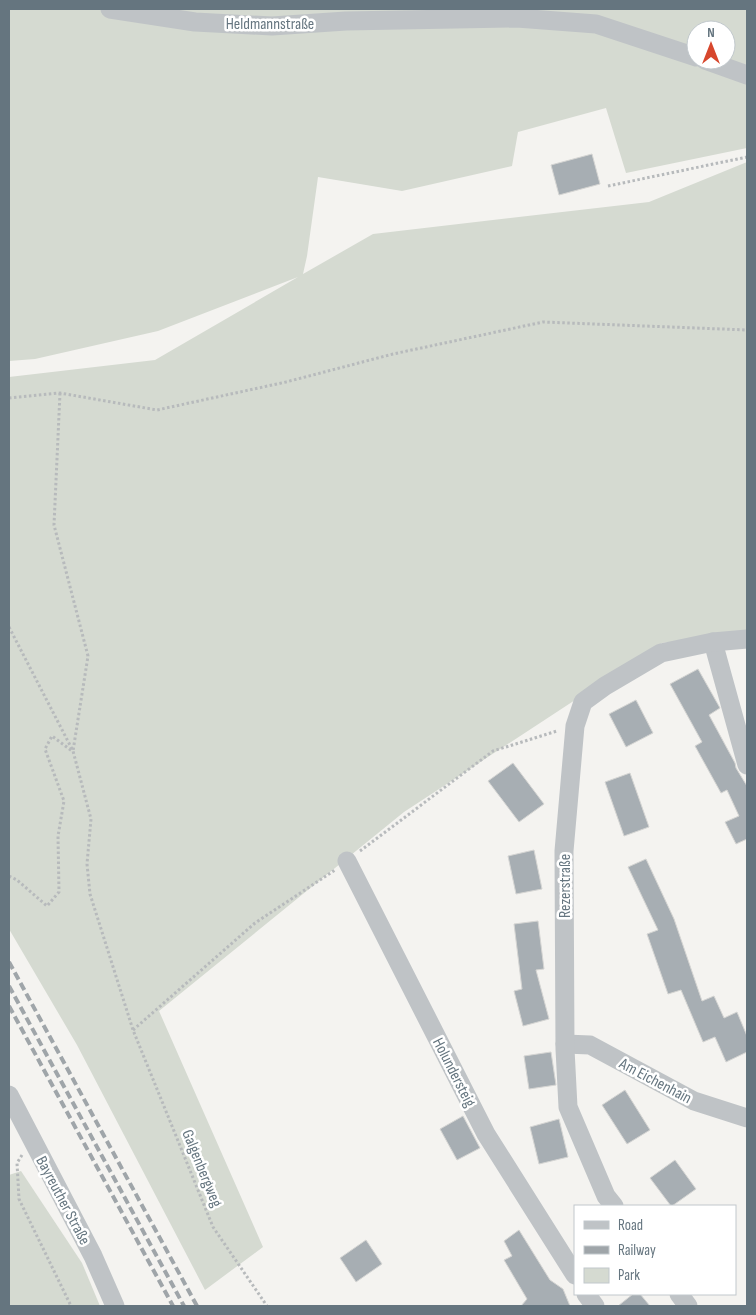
<svg xmlns="http://www.w3.org/2000/svg" width="756" height="1315" viewBox="0 0 756 1315" font-family="'Sofia Sans Condensed',sans-serif">
	<style>
		.green { fill: #d5dad1; fill-rule: evenodd }
		.building { fill: #a7aeb3; stroke: #d5d5d3 }
		.lines { fill: none; stroke-linecap: round; stroke-linejoin: round }
		.path { stroke: #b7babc; stroke-width: 3; stroke-dasharray: 2.5 2.5; stroke-linecap: butt }
		.minor { stroke: #bfc3c6; stroke-width: 19 }
		.rail { stroke: #9fa5a9; stroke-width: 4; stroke-dasharray: 8 4; stroke-linecap: butt }
		.labels { text-anchor: middle; stroke-width: 5; stroke-linejoin: round; paint-order: stroke }
		.street-label { font-size: 16px; fill: #65757f; stroke: #fff }
	</style>
	<rect width="100%" height="100%" fill="#f4f3f0"/>
	<g class="green">
		<path d="M 9,9 L 747,9 L 747,148 L 626,173 L 606,108 L 518,132 L 512,166 L 402,191 L 318,177 L 307,256 L 303,274 L 373,234 L 649,202 L 747,162 L 747,634 L 662,643 L 404,812 L 159,1011 L 263,1247 L 205,1290 L 77,1045 L 9,929 L 9,377 L 155,360 L 298,277 L 158,331 L 35,359 L 9,361 ZM 696,30 L 726,30 L 726,60 L 696,60 Z"/>
		<path d="M 21,1171 L 82,1263 L 100,1306 L 9,1306 L 9,1175 Z"/>
	</g>
	<g class="building">
		<path d="M 592,154 L 600,184 L 559,195 L 551,165 Z"/>
		<path d="M 698,669 L 720,708 L 709,715 L 735,763 L 736,768 L 747,786 L 747,839 L 736,844 L 725,822 L 739,816 L 727,790 L 721,793 L 695,746 L 702,742 L 670,684 Z"/>
		<path d="M 636,700 L 653,733 L 626,747 L 609,714 Z"/>
		<path d="M 513,763 L 544,804 L 519,822 L 488,781 Z"/>
		<path d="M 630,773 L 649,827 L 624,836 L 605,782 Z"/>
		<path d="M 534,850 L 542,889 L 516,894 L 508,856 Z"/>
		<path d="M 646,859 L 674,919 L 702,1001 L 714,996 L 724,1018 L 737,1012 L 747,1036 L 747,1052 L 726,1062 L 715,1037 L 703,1042 L 681,990 L 668,994 L 647,934 L 658,930 L 628,867 Z"/>
		<path d="M 538,921 L 544,969 L 536,970 L 549,1019 L 523,1026 L 514,991 L 522,989 L 514,924 Z"/>
		<path d="M 551,1052 L 556,1085 L 529,1089 L 524,1056 Z"/>
		<path d="M 625,1090 L 650,1130 L 627,1144 L 602,1105 Z"/>
		<path d="M 463,1116 L 480,1148 L 457,1160 L 440,1129 Z"/>
		<path d="M 559,1119 L 568,1157 L 539,1164 L 530,1127 Z"/>
		<path d="M 675,1160 L 696,1189 L 672,1206 L 671,1206 L 650,1178 Z"/>
		<path d="M 519,1230 L 550,1280 L 563,1289 L 570,1306 L 521,1306 L 527,1299 L 504,1260 L 512,1256 L 504,1241 Z"/>
		<path d="M 366,1240 L 382,1264 L 356,1282 L 340,1258 Z"/>
		<path d="M 633,1294 L 640,1294 L 650,1306 L 618,1306 Z"/>
	</g>
	<g class="lines">
		<g class="path">
			<path d="M 608,186 L 747,157"/>
			<path d="M 60,393 L 54,525 L 88,656 L 73,751"/>
			<path d="M 9,398 L 60,393 L 157,410 L 286,382 L 393,354 L 543,322 L 747,330"/>
			<path d="M 9,627 L 73,751 L 91,819 L 87,864 L 90,894 L 133,1030 L 213,1227 L 267,1306"/>
			<path d="M 360,851 L 493,751 L 557,731"/>
			<path d="M 9,876 L 17,880 L 47,906 L 59,892 L 58,836 L 64,801 L 45,749 L 52,736 L 72,751"/>
			<path d="M 133,1030 L 255,923 L 335,870"/>
			<path d="M 22,1155 L 17,1163 L 19,1199 L 71,1306"/>
		</g>
		<g class="minor">
			<path d="M 110,9 L 195,22 L 272,26 L 346,21 L 517,18 L 596,24 L 696,57"/>
			<path d="M 705,60 L 747,75"/>
			<path d="M 713,642 L 747,765"/>
			<path d="M 347,861 L 486,1134 L 575,1275"/>
			<path d="M 565,1044 L 590,1045 L 694,1101 L 747,1118"/>
			<path d="M 9,1095 L 93,1256 L 115,1306"/>
			<path d="M 614,1206 L 606,1196 L 568,1107 L 565,1049 L 564,851 L 575,726 L 583,702 L 605,686 L 661,653 L 713,642 L 747,639"/>
			<path d="M 586,1294 L 595,1306"/>
			<path d="M 679,1294 L 688,1306"/>
		</g>
		<g class="rail">
			<path d="M 9,962 L 197,1306"/>
			<path d="M 9,986 L 184,1306"/>
			<path d="M 9,1006 L 173,1306"/>
		</g>
	</g>
	<g class="labels">
		<g class="street-label">
			<text x="270" y="29">Heldmannstraße</text>
			<text transform="translate(564 886) rotate(-90)" y="6">Rezerstraße</text>
			<text transform="translate(455 1072) rotate(63)" y="6">Holundersteig</text>
			<text transform="translate(656 1080) rotate(28)" y="6">Am Eichenhain</text>
			<text transform="translate(203 1168) rotate(68)" y="6">Galgenbergweg</text>
			<text transform="translate(64 1200) rotate(62)" y="6">Bayreuther Straße</text>
		</g>
	</g>
	<rect width="756" height="1315" fill="none" stroke="#65757f" stroke-width="20"/>
	<rect x="574" y="1205" width="162" height="90" fill="#ffffff" stroke="#c1c8cc"/>
	<rect x="584" y="1221" width="25" height="8" fill="#bfc3c6" stroke="#c1c8cc"/>
	<text x="618" y="1230" font-size="15" fill="#65757f">Road</text>
	<rect x="584" y="1246" width="25" height="8" fill="#9fa5a9" stroke="#c1c8cc"/>
	<text x="618" y="1255" font-size="15" fill="#65757f">Railway</text>
	<rect x="584" y="1268" width="25" height="15" fill="#d5dad1" stroke="#c1c8cc"/>
	<text x="618" y="1280" font-size="15" fill="#65757f">Park</text>
	<g transform="translate(711 45)"><circle r="24" fill="#ffffff" stroke="#c1c8cc"/>
	<path d="M0-4L9 19L0 12L-9 19Z" fill="#d7472d"/>
	<text y="-8" font-size="14" font-weight="bold" text-anchor="middle" fill="#65757f">N</text>
	</g>
</svg>
